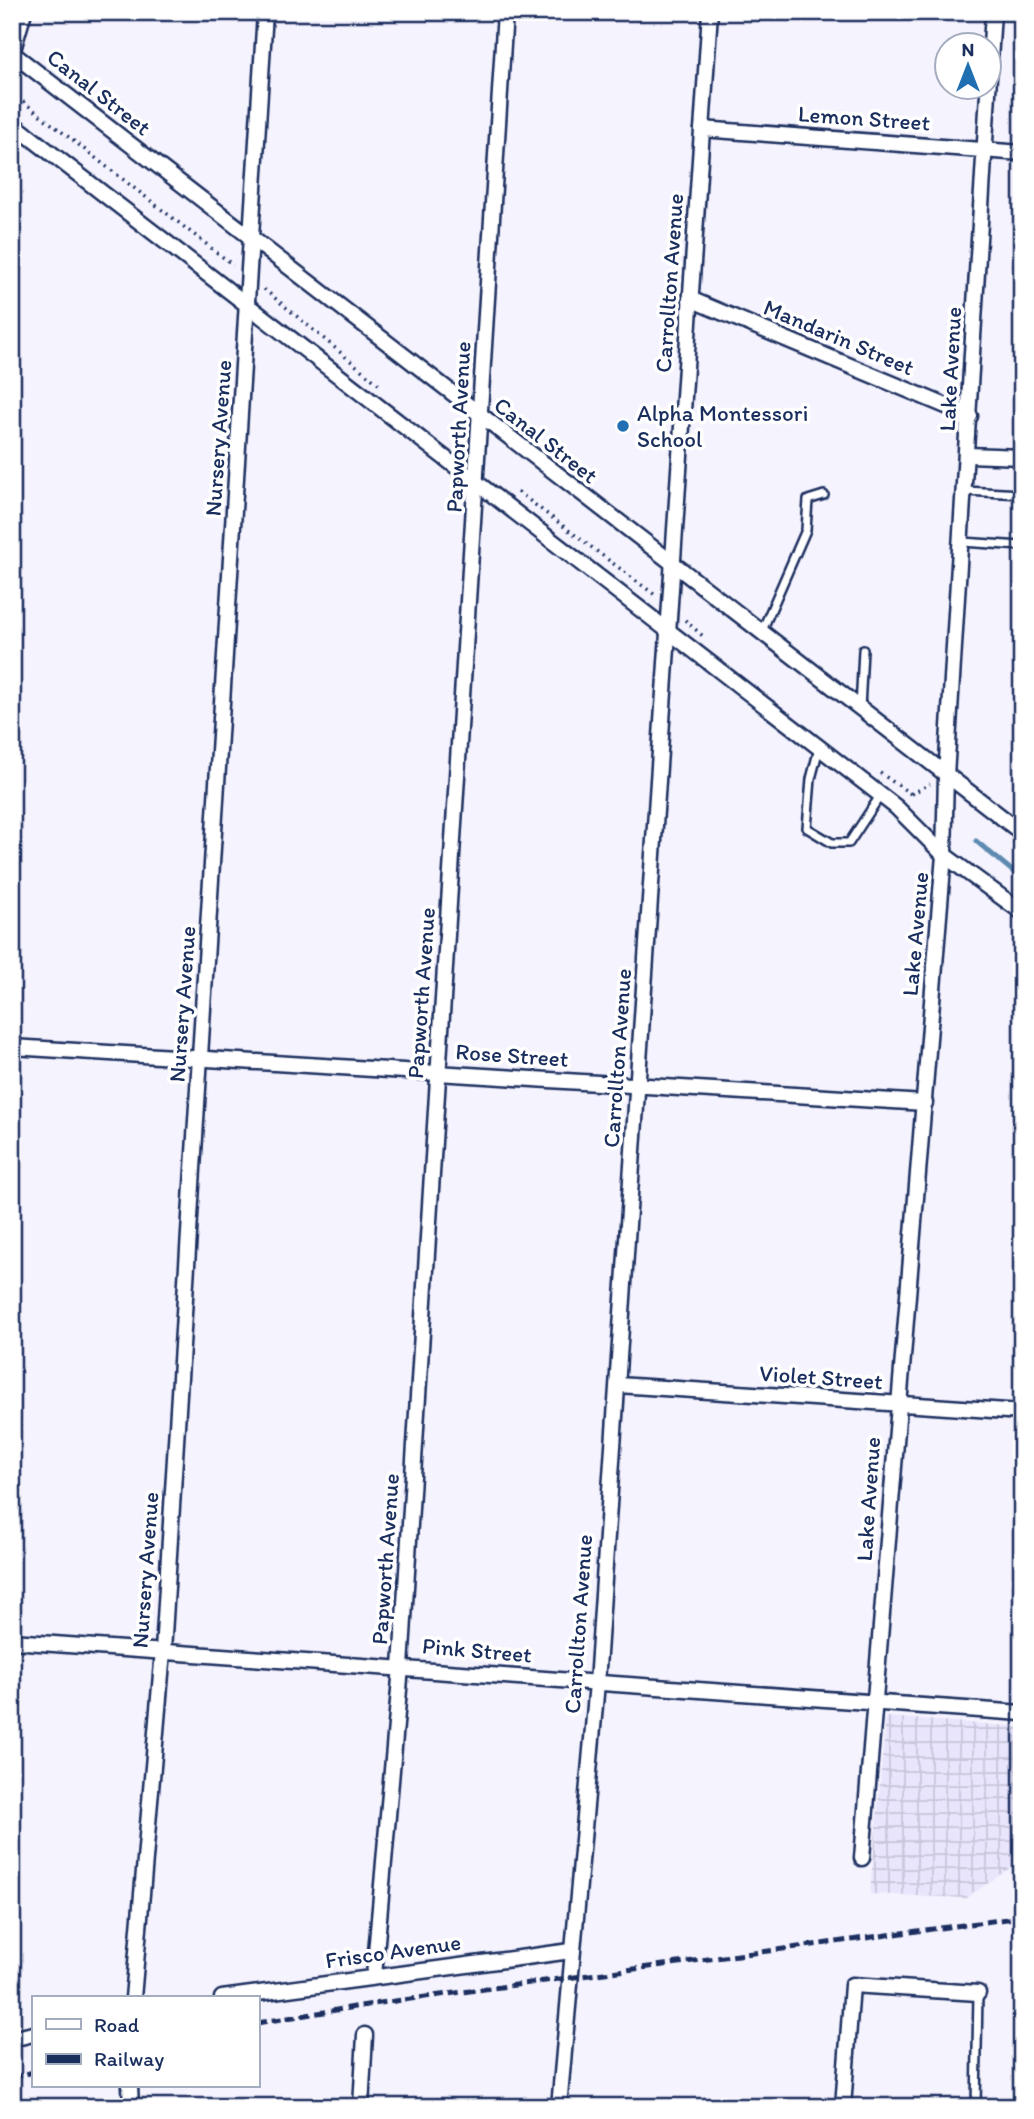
<svg xmlns="http://www.w3.org/2000/svg" width="1034" height="2119" viewBox="0 0 1034 2119" font-family="Itim,sans-serif">
	<style>
		.industrial { fill: url(#industrial-grid) }
		.lines { fill: none; stroke-linecap: round; stroke-linejoin: round }
		.stream { stroke: #5c8ab0; stroke-width: 5 }
		.service-casing { stroke: #1b2f5e; stroke-width: 12 }
		.minor-casing { stroke: #1b2f5e; stroke-width: 19 }
		.path { stroke: #1b2f5e; stroke-width: 3.5; stroke-dasharray: 2 5; stroke-linecap: butt }
		.service { stroke: #fff; stroke-width: 7 }
		.minor { stroke: #fff; stroke-width: 14 }
		.rail { stroke: #1b2f5e; stroke-width: 5; stroke-dasharray: 10 5; stroke-linecap: butt }
		.poi-dot { fill: #1f6fb2; stroke: #fff; stroke-width: 2.5 }
		.labels { text-anchor: middle; stroke-width: 7; stroke-linejoin: round; paint-order: stroke }
		.street-label { font-size: 23px; fill: #1b2f5e; stroke: #fff }
		.poi-label { font-size: 23px; fill: #1b2f5e; stroke: #fff; text-anchor: start }
	</style>
	<defs>
		<pattern id="industrial-grid" width="8" height="8" patternUnits="userSpaceOnUse" patternTransform="scale(1.75)"><rect width="8" height="8" fill="#e9e5fc"/><path d="M0 4h8M4 0v8" fill="none" stroke="#c7c5da"/></pattern>
	</defs>
	<rect width="100%" height="100%" fill="#f5f3fe"/>
	<filter id="ink" filterUnits="userSpaceOnUse"><feTurbulence type="fractalNoise" baseFrequency=".0143" numOctaves="2"/><feDisplacementMap in="SourceGraphic" scale="14" xChannelSelector="R" yChannelSelector="G"/><feConvolveMatrix kernelMatrix="1 2 1 2 8 2 1 2 1" color-interpolation-filters="sRGB"/></filter>
	<g filter="url(#ink)">
		<path class="industrial" d="M 886,1717 L 1022,1727 L 1022,1860 L 966,1898 L 870,1894 Z"/>
		<g class="lines">
			<path class="stream" d="M 976,841 L 1022,879"/>
			<g class="service-casing">
				<g id="service">
					<path d="M 965,491 L 1022,494"/>
					<path d="M 962,542 L 1022,546"/>
					<path d="M 761,633 L 806,530 L 808,500 L 824,495"/>
					<path d="M 860,709 L 863,650"/>
					<path d="M 819,748 L 811,779 L 807,828 L 832,843 L 849,843 L 880,796"/>
					<path d="M 976,2107 L 978,1993"/>
				</g>
			</g>
			<g class="minor-casing">
				<g id="minor">
					<path d="M 12,53 L 1022,833"/>
					<path d="M 12,53 L 24,12"/>
					<path d="M 12,123 L 896,807 L 944,855 L 1022,912"/>
					<path d="M 702,129 L 1022,153"/>
					<path d="M 690,299 L 970,416"/>
					<path d="M 968,455 L 1022,457"/>
					<path d="M 12,1047 L 925,1103"/>
					<path d="M 618,1385 L 1022,1412"/>
					<path d="M 12,1641 L 1022,1713"/>
					<path d="M 862,1858 L 944,855 L 946,776 L 993,12"/>
					<path d="M 374,1976 L 401,1667 L 505,12"/>
					<path d="M 133,1998 L 163,1651 L 265,12"/>
					<path d="M 222,1998 L 571,1951"/>
					<path d="M 12,2039 L 33,2034"/>
					<path d="M 130,2086 L 131,2107"/>
					<path d="M 361,2107 L 365,2035"/>
					<path d="M 559,2107 L 597,1683 L 710,12"/>
					<path d="M 843,2107 L 852,1985 L 978,1993"/>
				</g>
			</g>
			<g class="path">
				<path d="M 12,93 L 233,265"/>
				<path d="M 264,289 L 382,387"/>
				<path d="M 518,492 L 655,595"/>
				<path d="M 685,620 L 705,638"/>
				<path d="M 880,773 L 911,794 L 911,798"/>
				<path d="M 911,794 L 930,784"/>
			</g>
			<use href="#service" class="service"/>
			<use href="#minor" class="minor"/>
			<g class="rail">
				<path d="M 257,2023 L 373,2004 L 1022,1917"/>
				<path d="M 12,2078 L 33,2072"/>
			</g>
		</g>
	</g>
	<circle class="poi-dot" cx="623" cy="426" r="7"/>
	<g class="labels">
		<g class="street-label">
			<text transform="translate(99 92) rotate(38)" y="8">Canal Street</text>
			<text transform="translate(864 118) rotate(4)" y="8">Lemon Street</text>
			<text transform="translate(669 283) rotate(-86)" y="8">Carrollton Avenue</text>
			<text transform="translate(839 337) rotate(23)" y="8">Mandarin Street</text>
			<text transform="translate(950 369) rotate(-87)" y="8">Lake Avenue</text>
			<text transform="translate(458 427) rotate(-87)" y="8">Papworth Avenue</text>
			<text transform="translate(218 438) rotate(-86)" y="8">Nursery Avenue</text>
			<text transform="translate(546 440) rotate(38)" y="8">Canal Street</text>
			<text transform="translate(915 934) rotate(-85)" y="8">Lake Avenue</text>
			<text transform="translate(421 993) rotate(-86)" y="8">Papworth Avenue</text>
			<text transform="translate(182 1004) rotate(-86)" y="8">Nursery Avenue</text>
			<text transform="translate(512 1055) rotate(4)" y="8">Rose Street</text>
			<text transform="translate(617 1058) rotate(-86)" y="8">Carrollton Avenue</text>
			<text transform="translate(821 1377) rotate(4)" y="8">Violet Street</text>
			<text transform="translate(868 1499) rotate(-86)" y="8">Lake Avenue</text>
			<text transform="translate(385 1559) rotate(-86)" y="8">Papworth Avenue</text>
			<text transform="translate(145 1570) rotate(-86)" y="8">Nursery Avenue</text>
			<text transform="translate(578 1624) rotate(-86)" y="8">Carrollton Avenue</text>
			<text transform="translate(477 1650) rotate(5)" y="8">Pink Street</text>
			<text transform="translate(393 1951) rotate(-8)" y="8">Frisco Avenue</text>
		</g>
		<g class="poi-label">
			<text x="637" y="421">Alpha Montessori<tspan x="637" dy="26">School</tspan></text>
		</g>
	</g>
	<rect width="1034" height="2119" fill="none" stroke="#fff" stroke-width="42"/>
	<rect x="21" y="21" width="992" height="2077" fill="none" stroke="#1b2f5e" stroke-width="2.5" filter="url(#ink)"/>
	<rect x="32" y="1996" width="228" height="91" fill="#ffffff" stroke="#a4acbf" stroke-width="2"/>
	<rect x="46" y="2019" width="35" height="10" fill="#ffffff" stroke="#a4acbf" stroke-width="2"/>
	<text x="94" y="2032" font-size="21" fill="#1b2f5e">Road</text>
	<rect x="46" y="2054" width="35" height="10" fill="#1b2f5e" stroke="#a4acbf" stroke-width="2"/>
	<text x="94" y="2066" font-size="21" fill="#1b2f5e">Railway</text>
	<g transform="translate(968 66)"><circle r="33" fill="#ffffff" stroke="#a4acbf" stroke-width="2"/>
	<path d="M0-5L12 26L0 18L-12 26Z" fill="#1f6fb2"/>
	<text y="-10" font-size="19" font-weight="bold" text-anchor="middle" fill="#1b2f5e">N</text>
	</g>
</svg>
